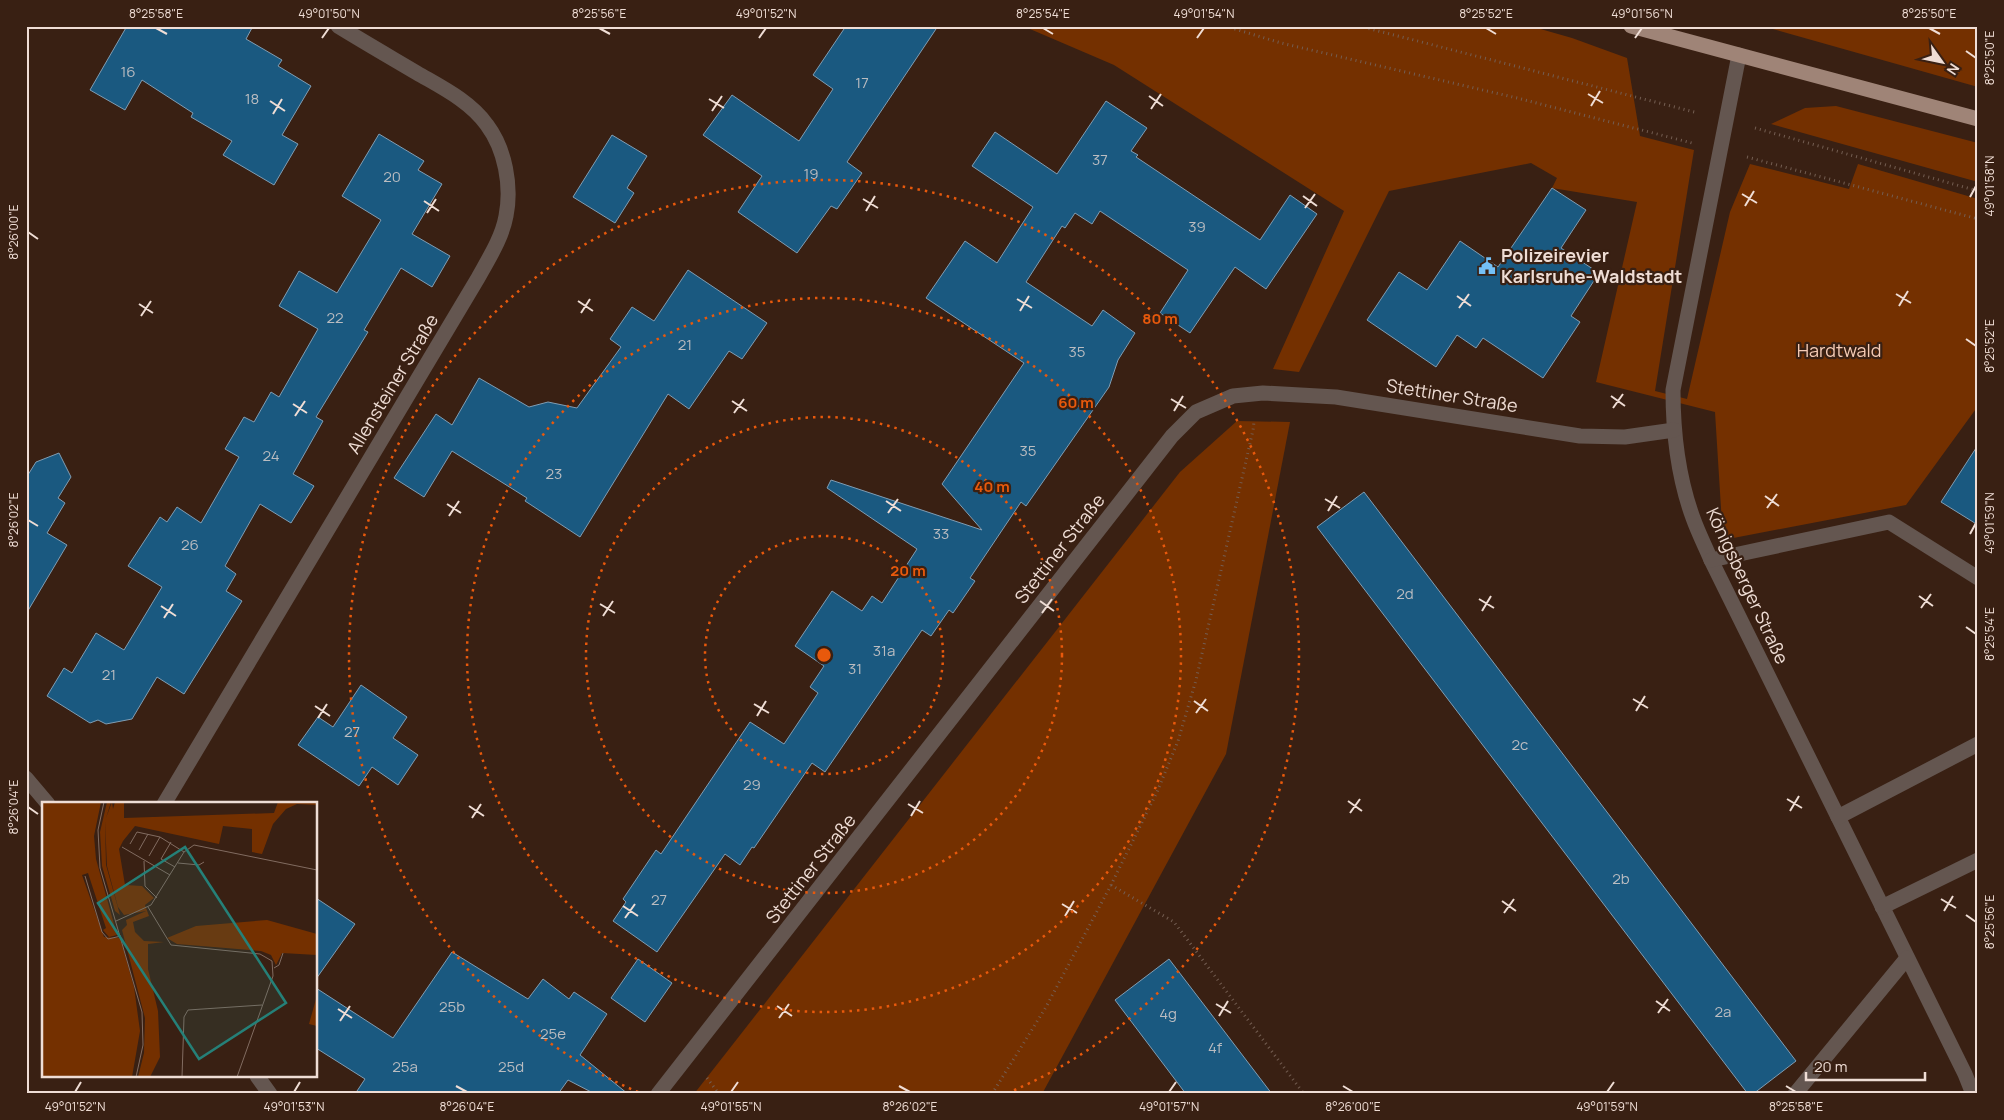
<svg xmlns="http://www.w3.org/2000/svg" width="2004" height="1120" viewBox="0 0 2004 1120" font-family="Manrope,sans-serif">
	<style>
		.green { fill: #743000 }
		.building { fill: #1a5980; stroke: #809db3 }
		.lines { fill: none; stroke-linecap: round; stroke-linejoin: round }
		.path { stroke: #745e52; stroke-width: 3; stroke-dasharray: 1 4; stroke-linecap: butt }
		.minor { stroke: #645650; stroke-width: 15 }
		.major { stroke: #9f8477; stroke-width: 15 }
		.ticks { fill: none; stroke: #efddd5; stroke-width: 2 }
		.ring { fill: none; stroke: #e8590c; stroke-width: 2.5; stroke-dasharray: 2.5 5 }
		.labels { text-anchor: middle; stroke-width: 4.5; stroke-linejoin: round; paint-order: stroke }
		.number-label { font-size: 15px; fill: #babcc0 }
		.poi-label { font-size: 18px; font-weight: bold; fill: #efddd5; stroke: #392013; text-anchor: start }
		.park-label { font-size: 18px; fill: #f6ccb6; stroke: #392013 }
		.street-label { font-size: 18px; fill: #efddd5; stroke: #392013 }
		.inset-road { fill: none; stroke: #826c61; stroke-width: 1 }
		.view { fill: #258078; fill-opacity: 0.15; stroke: #258078; stroke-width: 2.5 }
		.inset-edge { fill: none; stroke: #efddd5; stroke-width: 2.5 }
		.centre { fill: #e8590c; stroke: #392013; stroke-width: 2.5 }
		.ring-label { font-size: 15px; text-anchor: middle; font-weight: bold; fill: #e8590c; stroke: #392013; stroke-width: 4.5; stroke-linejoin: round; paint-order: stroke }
		.neatline { fill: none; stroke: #efddd5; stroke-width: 2 }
		.ticks-label { font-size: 12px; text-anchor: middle; fill: #efddd5 }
	</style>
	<rect width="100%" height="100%" fill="#392013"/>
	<g class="green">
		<path d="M 1023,26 L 1530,26 L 1572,38 L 1627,58 L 1640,136 L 1694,150 L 1655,391 L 1687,399 L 1730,212 L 1750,164 L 1849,189 L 1858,164 L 1978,199 L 1978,406 L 1906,505 L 1723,540 L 1715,412 L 1596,382 L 1637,202 L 1552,188 L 1557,178 L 1531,163 L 1389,191 L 1299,372 L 1273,369 L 1344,211 L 1114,65 Z"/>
		<path d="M 1762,26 L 1978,26 L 1978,87 Z"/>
		<path d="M 1836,106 L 1978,143 L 1978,182 L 1771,124 L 1805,108 Z"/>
		<path d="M 1237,421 L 1290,422 L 1226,754 L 1042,1094 L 694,1094 L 1180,472 Z"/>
	</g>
	<g class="building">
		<path d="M 127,26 L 253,26 L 246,39 L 282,60 L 278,66 L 311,86 L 282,135 L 298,144 L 274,185 L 223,155 L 232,141 L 191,117 L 193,113 L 142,80 L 125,110 L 90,90 Z"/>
		<path d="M 846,26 L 938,26 L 847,162 L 862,173 L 837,209 L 831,206 L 797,253 L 738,212 L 762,176 L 703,135 L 732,95 L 799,141 L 833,89 L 813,75 Z"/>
		<path d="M 1106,101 L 1147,128 L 1131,151 L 1138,155 L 1136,157 L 1260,240 L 1290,195 L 1317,214 L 1266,289 L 1235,267 L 1190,333 L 1160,313 L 1188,270 L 1100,211 L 1092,224 L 1075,213 L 1065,228 L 1062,226 L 1026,282 L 1092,326 L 1103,310 L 1135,333 L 1118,360 L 1109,387 L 1026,506 L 1021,502 L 970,578 L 975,581 L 953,613 L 949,610 L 931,636 L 922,630 L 825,772 L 812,763 L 754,848 L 752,847 L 740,865 L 725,854 L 657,952 L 613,921 L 626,902 L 623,899 L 656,850 L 661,854 L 750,722 L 784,744 L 818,693 L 810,687 L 824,666 L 795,646 L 832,591 L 862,611 L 872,596 L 882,603 L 917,549 L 827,488 L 831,480 L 982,530 L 942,484 L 1024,363 L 926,298 L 965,241 L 997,263 L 1033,207 L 972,166 L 995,132 L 1057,174 Z"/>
		<path d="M 379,134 L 424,161 L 418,170 L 442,184 L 412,234 L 450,256 L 432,287 L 401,268 L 364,330 L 368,332 L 316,417 L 323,421 L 293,474 L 314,486 L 291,523 L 260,504 L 225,566 L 236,574 L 226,591 L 242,601 L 184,694 L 157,677 L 132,719 L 106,724 L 98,720 L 90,723 L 47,696 L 64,668 L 72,673 L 96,633 L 124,650 L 162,587 L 128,566 L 160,517 L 167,522 L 177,507 L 201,523 L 239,457 L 225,449 L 244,417 L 254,422 L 271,392 L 279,397 L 318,329 L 279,306 L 299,271 L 337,293 L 381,220 L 342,196 Z"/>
		<path d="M 612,135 L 647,156 L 627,188 L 634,193 L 615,223 L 573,197 Z"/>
		<path d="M 1552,188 L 1586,210 L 1561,248 L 1599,273 L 1571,316 L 1580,322 L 1543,378 L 1483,338 L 1476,348 L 1457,335 L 1436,367 L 1367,320 L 1399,272 L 1427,290 L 1460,241 L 1498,267 Z"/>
		<path d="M 688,270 L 767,323 L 742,359 L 729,351 L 689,409 L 668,394 L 580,537 L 525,501 L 527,498 L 452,451 L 424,497 L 394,478 L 436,414 L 452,425 L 479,378 L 529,407 L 548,402 L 577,408 L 621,347 L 610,339 L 632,307 L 654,321 Z"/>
		<path d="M 1978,445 L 1978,525 L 1941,502 Z"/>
		<path d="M 59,453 L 71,477 L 58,498 L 65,503 L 47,533 L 67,545 L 26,614 L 26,478 L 36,462 Z"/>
		<path d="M 1364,492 L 1796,1061 L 1753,1094 L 1748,1094 L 1317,527 Z"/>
		<path d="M 361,685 L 407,717 L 393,738 L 418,755 L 398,785 L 372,767 L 359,786 L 298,745 L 318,717 L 333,727 Z"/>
		<path d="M 316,898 L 355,924 L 316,979 Z"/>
		<path d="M 452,952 L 528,999 L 543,979 L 569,999 L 574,992 L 607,1014 L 580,1055 L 628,1094 L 595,1094 L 568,1080 L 558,1094 L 355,1094 L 365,1079 L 316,1048 L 316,988 L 393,1038 Z"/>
		<path d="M 638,959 L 672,983 L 645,1022 L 611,998 Z"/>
		<path d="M 1169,959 L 1221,1027 L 1272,1094 L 1186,1094 L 1115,1000 Z"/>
	</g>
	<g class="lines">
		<g class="path">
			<path d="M 1225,26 L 1281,43 L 1517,98 L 1692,143"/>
			<path d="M 1359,26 L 1698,113"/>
			<path d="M 1755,128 L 1978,191"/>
			<path d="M 1747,157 L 1978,219"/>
			<path d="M 1111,885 L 1174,922 L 1304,1094"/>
			<path d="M 707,1078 L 719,1094"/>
			<path d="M 992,1094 L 1046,1007 L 1111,885 L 1157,792 L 1178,741 L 1196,680 L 1253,430 L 1254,422"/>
		</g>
		<g class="minor">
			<path d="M 1739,55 L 1673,390 C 1673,433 1678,477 1693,518 C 1698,532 1705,546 1711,560 L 1965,1074 L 1973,1094"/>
			<path d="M 1711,560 L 1889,522 L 1978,578"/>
			<path d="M 26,778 L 48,804"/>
			<path d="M 164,804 L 478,278 C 489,258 502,238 506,216 C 512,186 505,149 487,125 C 470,101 441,87 417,73 C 390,57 364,42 338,26"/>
			<path d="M 1838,817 L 1978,744"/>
			<path d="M 1882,907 L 1978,860"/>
			<path d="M 257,1076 L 270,1094"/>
			<path d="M 658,1094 L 1172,436 L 1196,412 L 1233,396 L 1263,393 L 1336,397 L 1580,436 L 1625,437 L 1674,430"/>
			<path d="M 1795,1094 L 1907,958"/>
		</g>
		<path class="major" d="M 1631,26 L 1978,119"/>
	</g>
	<path class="ticks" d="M 156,28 L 167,34M 599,28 L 610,34M 1043,28 L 1053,34M 1486,28 L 1496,34M 1929,28 L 1940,34M 322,38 L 329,28M 759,38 L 766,28M 1197,38 L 1204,28M 1635,38 L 1642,28M 1966,51 L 1976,58M 1588,94 L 1603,103M 1149,96 L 1163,106M 709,99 L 724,108M 270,101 L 285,111M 1591,106 L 1600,91M 1151,109 L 1161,94M 712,111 L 722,96M 273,114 L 282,99M 1742,194 L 1757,203M 1303,196 L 1317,206M 1970,197 L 1976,186M 863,199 L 878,208M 424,201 L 439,211M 1745,206 L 1754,191M 1305,208 L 1315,194M 866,211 L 875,196M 427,213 L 436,199M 28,232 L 38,239M 1896,294 L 1911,303M 1457,296 L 1471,306M 1017,299 L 1032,308M 578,301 L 593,311M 139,304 L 153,313M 1899,306 L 1908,291M 1459,308 L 1469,294M 1020,311 L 1029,296M 581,313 L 590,299M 141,316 L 151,301M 1966,339 L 1976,346M 1611,396 L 1625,406M 1171,399 L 1186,408M 732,401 L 747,411M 293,404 L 307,413M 1613,408 L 1623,394M 1174,411 L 1183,396M 734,413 L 744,399M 295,416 L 305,401M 1765,496 L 1779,506M 1325,499 L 1340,508M 886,501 L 901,511M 447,504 L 461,513M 1767,508 L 1777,494M 1328,511 L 1337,496M 888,513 L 898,499M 449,516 L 459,501M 28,520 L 38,526M 1970,534 L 1976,523M 1919,596 L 1933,606M 1479,599 L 1494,608M 1040,601 L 1054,611M 600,604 L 615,613M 161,606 L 176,616M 1921,608 L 1931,594M 1482,611 L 1491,596M 1042,613 L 1052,599M 603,616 L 613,601M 164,618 L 173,604M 1966,627 L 1976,634M 1633,699 L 1648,708M 1194,701 L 1208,711M 754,704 L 769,713M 315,706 L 330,716M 1636,711 L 1645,696M 1196,713 L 1206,699M 757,716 L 766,701M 318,718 L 327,704M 1787,799 L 1802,808M 1348,801 L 1362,811M 908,804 L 923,813M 469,806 L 484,816M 28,807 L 38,814M 1790,811 L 1799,796M 1350,813 L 1360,799M 911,816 L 920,801M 472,818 L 481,804M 1941,899 L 1956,908M 1502,901 L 1516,911M 1062,904 L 1077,913M 623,906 L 638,916M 1944,911 L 1953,896M 1504,913 L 1514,899M 1966,915 L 1976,922M 1065,916 L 1074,901M 625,918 L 635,904M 1656,1001 L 1670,1011M 1216,1004 L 1231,1013M 777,1006 L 792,1016M 338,1009 L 352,1018M 1658,1013 L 1668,999M 1219,1016 L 1228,1001M 779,1018 L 789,1004M 340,1021 L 350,1006M 456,1086 L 467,1092M 899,1086 L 910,1092M 1343,1086 L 1353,1092M 1786,1086 L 1796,1092M 75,1092 L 81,1082M 294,1092 L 300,1082M 731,1092 L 738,1082M 1169,1092 L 1176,1082M 1607,1092 L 1614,1082"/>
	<g class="ring">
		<circle cx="824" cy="655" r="119"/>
		<circle cx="824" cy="655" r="238"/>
		<circle cx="824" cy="655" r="357"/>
		<path d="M638 1092A475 475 0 1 1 1010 1092"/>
	</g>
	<defs>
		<g id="civic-bare" transform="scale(1.35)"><path d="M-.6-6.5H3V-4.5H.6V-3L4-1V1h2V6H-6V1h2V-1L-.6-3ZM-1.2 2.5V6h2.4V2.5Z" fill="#74c0f6" stroke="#392013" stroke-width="2.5" paint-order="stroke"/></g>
	</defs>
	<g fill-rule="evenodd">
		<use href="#civic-bare" x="1487" y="266"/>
	</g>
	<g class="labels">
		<g class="number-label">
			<text x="128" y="77">16</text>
			<text x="862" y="88">17</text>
			<text x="252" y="104">18</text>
			<text x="1100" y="165">37</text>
			<text x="811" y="179">19</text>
			<text x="392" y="182">20</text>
			<text x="1197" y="232">39</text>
			<text x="335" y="323">22</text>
			<text x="685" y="350">21</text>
			<text x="1077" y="357">35</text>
			<text x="1028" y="456">35</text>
			<text x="271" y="461">24</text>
			<text x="554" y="479">23</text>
			<text x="941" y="539">33</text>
			<text x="190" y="550">26</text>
			<text x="1405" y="599">2d</text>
			<text x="884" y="656">31a</text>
			<text x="855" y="674">31</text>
			<text x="109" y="680">21</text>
			<text x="352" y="737">27</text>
			<text x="1520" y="750">2c</text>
			<text x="752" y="790">29</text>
			<text x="1621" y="884">2b</text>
			<text x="659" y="905">27</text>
			<text x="452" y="1012">25b</text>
			<text x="1723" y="1017">2a</text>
			<text x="1168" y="1019">4g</text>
			<text x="553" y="1039">25e</text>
			<text x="1215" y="1053">4f</text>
			<text x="405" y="1072">25a</text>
			<text x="511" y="1072">25d</text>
		</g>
		<g class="poi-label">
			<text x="1501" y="262">Polizeirevier<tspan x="1501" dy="21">Karlsruhe-Waldstadt</tspan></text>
		</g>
		<g class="park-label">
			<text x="1839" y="357">Hardtwald</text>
		</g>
		<g class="street-label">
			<text transform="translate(393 384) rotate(-59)" y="6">Allensteiner Straße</text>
			<text transform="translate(1452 396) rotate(9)" y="6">Stettiner Straße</text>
			<text transform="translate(1060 549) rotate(-52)" y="6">Stettiner Straße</text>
			<text transform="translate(1747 586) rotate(65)" y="6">Königsberger Straße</text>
			<text transform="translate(811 869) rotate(-52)" y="6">Stettiner Straße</text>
		</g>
	</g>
	<g transform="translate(42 802)">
		<rect width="275" height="275" fill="#392013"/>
		<path d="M 0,0 L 59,0 L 52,34 L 54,57 L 75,133 L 67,135 L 61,128 L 64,126 L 46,71 L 40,73 L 62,135 L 78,136 L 92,185 L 98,229 L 90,275 L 0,275 ZM 65,0 L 69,0 L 64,16 L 70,0 L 71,7 L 73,0 L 82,0 L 82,16 L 232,11 L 236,0 L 275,0 L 275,3 L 255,2 L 244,7 L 231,22 L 220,52 L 210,50 L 210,27 L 181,24 L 177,42 L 93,24 L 81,39 L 77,47 L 83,83 L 100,84 L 112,96 L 103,103 L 107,114 L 91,120 L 93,130 L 102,139 L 122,140 L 106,142 L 106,167 L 116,209 L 118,255 L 108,275 L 96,275 L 102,251 L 103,216 L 80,128 L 85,123 L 84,118 L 104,109 L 82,113 L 76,105 L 65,64 L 63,19 L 64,63 L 78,113 L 73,109 L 60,64 L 58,30 ZM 225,118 L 275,132 L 275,153 L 240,151 L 234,163 L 229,153 L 219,149 L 135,142 L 125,136 L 154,124 ZM 274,197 L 275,197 L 275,224 L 267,222 Z" fill="#743000"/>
		<path class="inset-road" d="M 62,0 L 56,28 L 58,66 L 100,210 L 101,243 L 94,275M 129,40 L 119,57 L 133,65M 88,42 L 95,30 L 118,35 L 142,50M 80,45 L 128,73M 97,48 L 106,32M 107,54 L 118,35M 102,59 L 103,84 L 115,96M 136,61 L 157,63 L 162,60M 43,74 L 60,130 L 66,137 L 79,134M 106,105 L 129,143 L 218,152 L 230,159 L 231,174 L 195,275M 74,119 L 109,103 L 142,50 L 152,43 L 275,68M 232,166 L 237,163 L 241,151M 140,275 L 142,215 L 146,208 L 220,203"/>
		<path class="view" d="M 143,45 L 244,201 L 157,257 L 56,101 Z"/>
		<rect width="275" height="275" class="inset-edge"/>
	</g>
	<circle cx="824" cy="655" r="8" class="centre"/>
	<g class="ring-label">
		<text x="1160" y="324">80 m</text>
		<text x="1076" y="408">60 m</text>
		<text x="992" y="492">40 m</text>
		<text x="908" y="576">20 m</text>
	</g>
	<rect width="2004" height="1120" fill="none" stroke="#392013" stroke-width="55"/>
	<g transform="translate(1942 62) rotate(123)" stroke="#392013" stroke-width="4" paint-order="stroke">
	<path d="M0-4L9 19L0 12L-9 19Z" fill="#efddd5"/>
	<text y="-8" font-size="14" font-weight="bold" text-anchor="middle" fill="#efddd5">N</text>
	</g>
	<path d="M1806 1072v8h119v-8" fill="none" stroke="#efddd5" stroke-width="2.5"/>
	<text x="1814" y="1072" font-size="15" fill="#efddd5" stroke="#392013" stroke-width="4" paint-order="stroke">20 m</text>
	<rect x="28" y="28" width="1948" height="1064" class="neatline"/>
	<g class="ticks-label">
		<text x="156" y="18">8°25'58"E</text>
		<text x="329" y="18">49°01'50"N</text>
		<text x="599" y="18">8°25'56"E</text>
		<text x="766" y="18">49°01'52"N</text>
		<text x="1043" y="18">8°25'54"E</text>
		<text x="1204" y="18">49°01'54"N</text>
		<text x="1486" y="18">8°25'52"E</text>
		<text x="1642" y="18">49°01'56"N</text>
		<text x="1929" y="18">8°25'50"E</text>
		<text transform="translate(1990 58) rotate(-90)" y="4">8°25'50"E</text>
		<text transform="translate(1990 186) rotate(-90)" y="4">49°01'58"N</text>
		<text transform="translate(14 232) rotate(-90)" y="4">8°26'00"E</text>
		<text transform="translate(1990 346) rotate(-90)" y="4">8°25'52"E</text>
		<text transform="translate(14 520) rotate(-90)" y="4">8°26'02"E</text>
		<text transform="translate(1990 523) rotate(-90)" y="4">49°01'59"N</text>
		<text transform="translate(1990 634) rotate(-90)" y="4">8°25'54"E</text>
		<text transform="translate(14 807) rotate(-90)" y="4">8°26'04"E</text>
		<text transform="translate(1990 922) rotate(-90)" y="4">8°25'56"E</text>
		<text x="75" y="1111">49°01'52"N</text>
		<text x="294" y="1111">49°01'53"N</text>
		<text x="467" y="1111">8°26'04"E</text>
		<text x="731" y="1111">49°01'55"N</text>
		<text x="910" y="1111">8°26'02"E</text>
		<text x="1169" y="1111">49°01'57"N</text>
		<text x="1353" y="1111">8°26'00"E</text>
		<text x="1607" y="1111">49°01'59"N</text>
		<text x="1796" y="1111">8°25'58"E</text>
	</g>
</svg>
